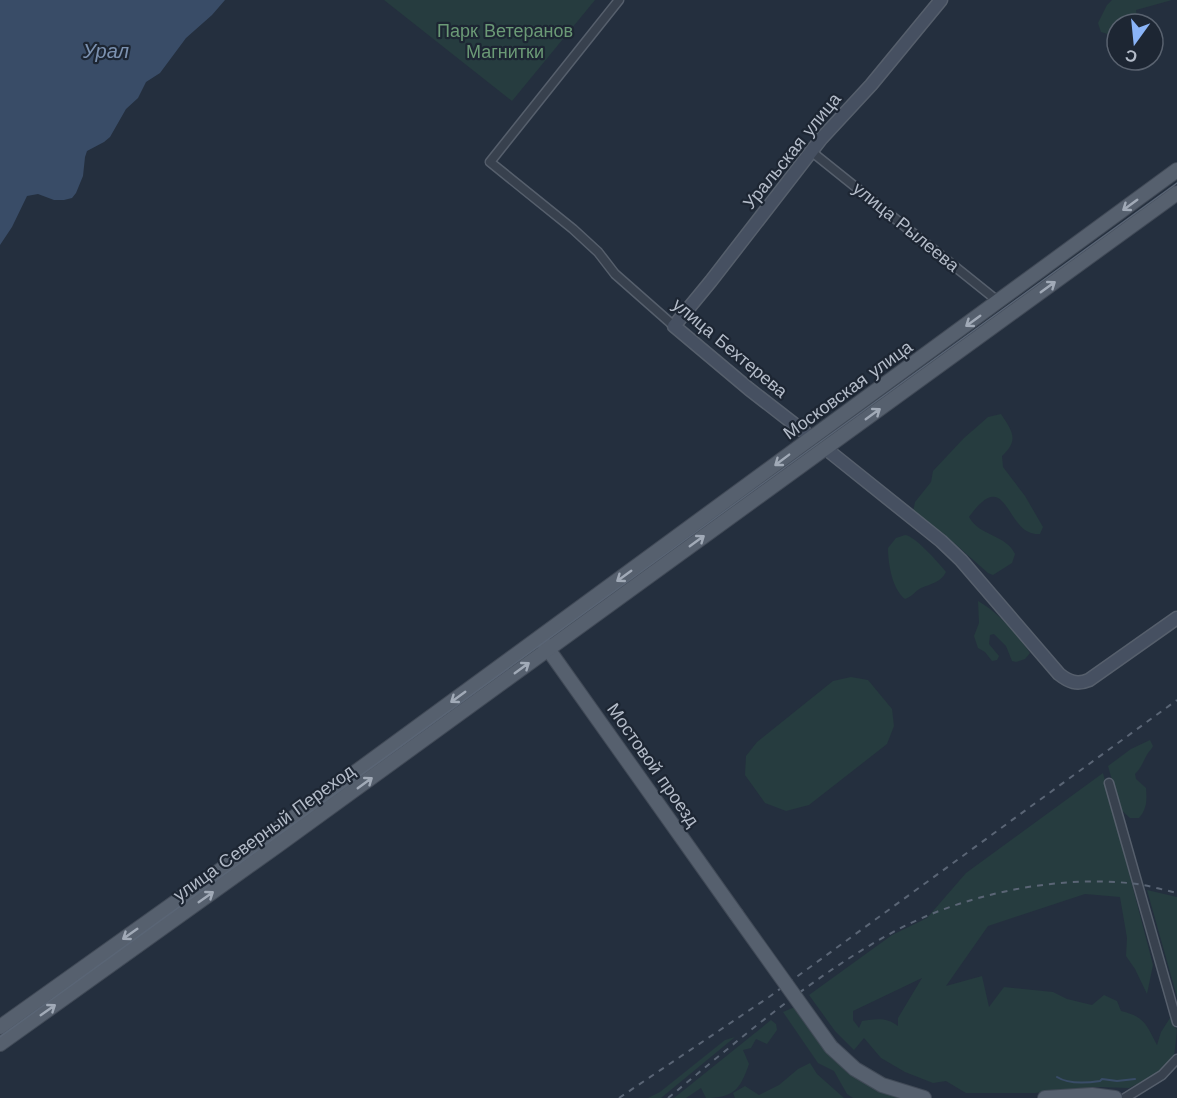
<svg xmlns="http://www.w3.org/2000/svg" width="1177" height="1098" viewBox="0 0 1177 1098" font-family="'Work Sans',sans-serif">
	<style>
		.green { fill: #263c3f; fill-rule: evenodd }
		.water { fill: #394c67 }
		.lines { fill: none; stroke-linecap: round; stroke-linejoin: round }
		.stream { stroke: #394c67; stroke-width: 2 }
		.street-casing { stroke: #565f6c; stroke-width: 11 }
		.secondary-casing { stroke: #565f6c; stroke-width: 15 }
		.primary-casing { stroke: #414a57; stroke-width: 16 }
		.street { stroke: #38414e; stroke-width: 8 }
		.secondary { stroke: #465061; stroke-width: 12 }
		.primary { stroke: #56606e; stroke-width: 14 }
		.tram { stroke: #5a6575; stroke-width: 1.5 }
		.rail { stroke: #5a6575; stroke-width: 2; stroke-dasharray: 6 6; stroke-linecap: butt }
		.primary-bridge-casing { stroke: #414a57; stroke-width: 16; stroke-linecap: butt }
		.primary-bridge { stroke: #56606e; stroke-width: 14 }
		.oneway { stroke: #a1aab7 }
		.labels { text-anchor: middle; stroke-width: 4.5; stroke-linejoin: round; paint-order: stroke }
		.park-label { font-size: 18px; fill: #6b9a76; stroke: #1d2633 }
		.street-label { font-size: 18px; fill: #b4bcc9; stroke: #1d2633 }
		.water-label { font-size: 20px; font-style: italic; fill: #7c92b1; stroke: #1d2633 }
	</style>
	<rect width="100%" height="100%" fill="#242f3e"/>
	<g class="green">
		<path d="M 384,0 L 595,0 L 512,101 Z"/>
		<path d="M 1112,0 L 1172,0 L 1136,10 L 1138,24 L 1117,24 L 1117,37 L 1101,32 L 1098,23 L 1107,5 Z"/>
		<path d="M 1001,414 C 1013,432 1019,440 1002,456 L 1003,467 L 1025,496 L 1043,527 L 1040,534 C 1037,534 1034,534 1031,533 C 1006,526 1005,466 969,517 C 979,536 1007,535 1015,554 L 1012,563 L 993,575 L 988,573 L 945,535 L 913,512 L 915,502 L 931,482 L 933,471 L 964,438 L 979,425 L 988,417 Z"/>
		<path d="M 905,535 C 914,535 939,563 946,572 C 941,582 931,584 921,588 C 915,591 912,597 905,599 C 892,589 888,563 888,548 L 896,538 Z"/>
		<path d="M 978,601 C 999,613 1016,633 1030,653 L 1025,659 L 1016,662 L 1012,661 L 1006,646 L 994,634 L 990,635 L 989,644 L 999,656 L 997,660 L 992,661 L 985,652 L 978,648 L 974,636 L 979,623 Z"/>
		<path d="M 851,677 L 868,680 L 892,709 L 894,726 L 887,744 L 809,805 L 786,811 L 765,803 L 745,775 L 746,756 L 757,742 L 833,681 Z"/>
		<path d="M 1150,740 L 1153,746 C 1152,749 1149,751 1148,753 C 1143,761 1142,767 1135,774 L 1136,779 L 1146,788 C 1147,800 1147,809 1139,818 L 1130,818 L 1120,809 L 1108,766 L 1131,749 Z"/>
		<path d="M 1103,773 L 1153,965 L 1147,994 L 1135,969 L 1126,956 L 1127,938 L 1120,897 L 1085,894 L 988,926 L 946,986 L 982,976 L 989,1007 L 1004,987 L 1053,992 L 1067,999 L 1092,1005 L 1104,995 L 1117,1001 L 1121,1011 C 1145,1017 1146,1024 1157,1045 L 1161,1032 L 1170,1018 L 1177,1030 L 1174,1057 L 1155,1075 L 1129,1088 L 1098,1087 L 1035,1093 L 966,1093 L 946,1081 L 933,1083 L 905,1072 L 881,1058 L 864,1038 L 854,1050 L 835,1031 L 809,995 L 892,935 L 927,918 L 966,873 ZM 922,978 L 898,1018 L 898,1026 C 886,1017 877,1019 862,1021 L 859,1028 L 853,1020 L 853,1011 Z"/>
		<path d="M 1147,890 L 1177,897 L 1177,997 Z"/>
		<path d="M 797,1006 L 890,1094 L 901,1098 L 853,1098 L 847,1094 L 834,1071 L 818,1063 L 783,1012 Z"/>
		<path d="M 771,1020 L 776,1024 L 777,1030 L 767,1044 L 756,1039 L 751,1048 L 743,1050 L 749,1064 C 740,1090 733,1098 706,1098 L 701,1088 L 686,1098 L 674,1098 Z"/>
		<path d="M 735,1037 L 661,1098 L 648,1098 L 660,1092 L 725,1040 Z"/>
		<path d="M 810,1063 L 817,1074 L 844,1098 L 735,1098 L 733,1093 L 745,1086 L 759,1095 L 779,1085 L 798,1069 Z"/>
	</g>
	<path class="water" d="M 0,0 L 225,0 L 212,15 L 186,38 L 160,73 L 146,82 L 138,98 L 126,109 L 110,137 L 104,142 L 87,151 L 85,157 L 83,176 L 76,193 L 72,198 L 64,200 L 54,200 L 38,194 L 27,196 L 12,227 L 0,245 Z"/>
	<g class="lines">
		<path class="stream" d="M 1057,1077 C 1068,1084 1087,1083 1100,1081 L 1102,1079 L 1117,1081 L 1135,1079"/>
		<g class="street-casing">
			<g id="street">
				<path d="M 619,0 L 490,162 L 573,229 L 598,252 L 615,274 L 674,326"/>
				<path d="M 812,152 L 999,302"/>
				<path d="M 1109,783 L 1177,1022"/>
				<path d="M 1125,1098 L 1162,1075 L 1177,1059"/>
			</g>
		</g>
		<g class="secondary-casing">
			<g id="secondary">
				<path d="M 812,438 L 749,389 L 674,326 L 711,281 L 821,139 L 871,85 L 941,0"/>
				<path d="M 825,448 L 941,541 L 961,560 L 1059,674 C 1069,682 1077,685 1089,680 L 1177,618"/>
			</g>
		</g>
		<g class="primary-casing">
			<g id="primary">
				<path d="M 543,642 L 736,914"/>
				<path d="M 0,1027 L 271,834 L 1177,170"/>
				<path d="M 0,1044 L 277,846 L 1177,193"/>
				<path d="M 831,1047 L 855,1069 L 882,1085 L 924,1098"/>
				<path d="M 1045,1098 L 1092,1095 L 1115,1098"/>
			</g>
		</g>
		<use href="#street" class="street"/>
		<use href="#secondary" class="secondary"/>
		<use href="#primary" class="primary"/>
		<path class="tram" d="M 0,1037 L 1177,183"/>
		<g class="rail">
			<path d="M 619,1098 L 769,997 L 1177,700"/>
			<path d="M 668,1098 C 740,1039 812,976 895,931 C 964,894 1059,874 1137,884 C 1150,886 1164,890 1177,893"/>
		</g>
		<g class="primary-bridge-casing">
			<path id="primary-bridge" d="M 736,914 L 831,1047"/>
		</g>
		<use href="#primary-bridge" class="primary-bridge"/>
	</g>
	<defs><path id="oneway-shaft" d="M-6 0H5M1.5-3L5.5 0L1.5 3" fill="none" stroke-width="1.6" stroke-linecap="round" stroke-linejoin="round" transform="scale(1.5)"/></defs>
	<g class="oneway">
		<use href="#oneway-shaft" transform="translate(1130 205) rotate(144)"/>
		<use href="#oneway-shaft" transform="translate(1048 287) rotate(-36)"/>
		<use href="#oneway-shaft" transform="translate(973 321) rotate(144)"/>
		<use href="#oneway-shaft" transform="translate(873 414) rotate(-36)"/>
		<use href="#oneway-shaft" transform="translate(782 460) rotate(143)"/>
		<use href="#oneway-shaft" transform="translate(697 541) rotate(-36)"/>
		<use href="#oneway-shaft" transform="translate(624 576) rotate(144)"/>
		<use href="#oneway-shaft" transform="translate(522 668) rotate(-36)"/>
		<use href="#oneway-shaft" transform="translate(458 697) rotate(144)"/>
		<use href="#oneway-shaft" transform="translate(365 783) rotate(-36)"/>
		<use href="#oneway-shaft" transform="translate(206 897) rotate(-35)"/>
		<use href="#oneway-shaft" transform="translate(130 934) rotate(145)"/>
		<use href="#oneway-shaft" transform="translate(48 1010) rotate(-35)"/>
	</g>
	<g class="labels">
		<g class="park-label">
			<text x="505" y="37">Парк Ветеранов<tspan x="505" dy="21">Магнитки</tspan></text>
		</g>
		<g class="street-label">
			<text transform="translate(792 151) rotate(-51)" y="6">Уральская улица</text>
			<text transform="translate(906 227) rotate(39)" y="6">улица Рылеева</text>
			<text transform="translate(730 348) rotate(40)" y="6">улица Бехтерева</text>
			<text transform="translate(848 390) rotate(-36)" y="6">Московская улица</text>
			<text transform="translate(653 765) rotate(55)" y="6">Мостовой проезд</text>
			<text transform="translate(264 833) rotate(-36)" y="6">улица Северный Переход</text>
		</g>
		<g class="water-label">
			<text x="106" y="58">Урал</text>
		</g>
	</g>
	<g transform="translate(1135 42) rotate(195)"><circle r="28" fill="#1d2633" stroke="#59626f" stroke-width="1.5"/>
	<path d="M0-4.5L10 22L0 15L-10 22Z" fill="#8ab4f8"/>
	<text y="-9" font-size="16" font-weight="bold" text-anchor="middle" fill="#b4bcc9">С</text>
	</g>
</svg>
